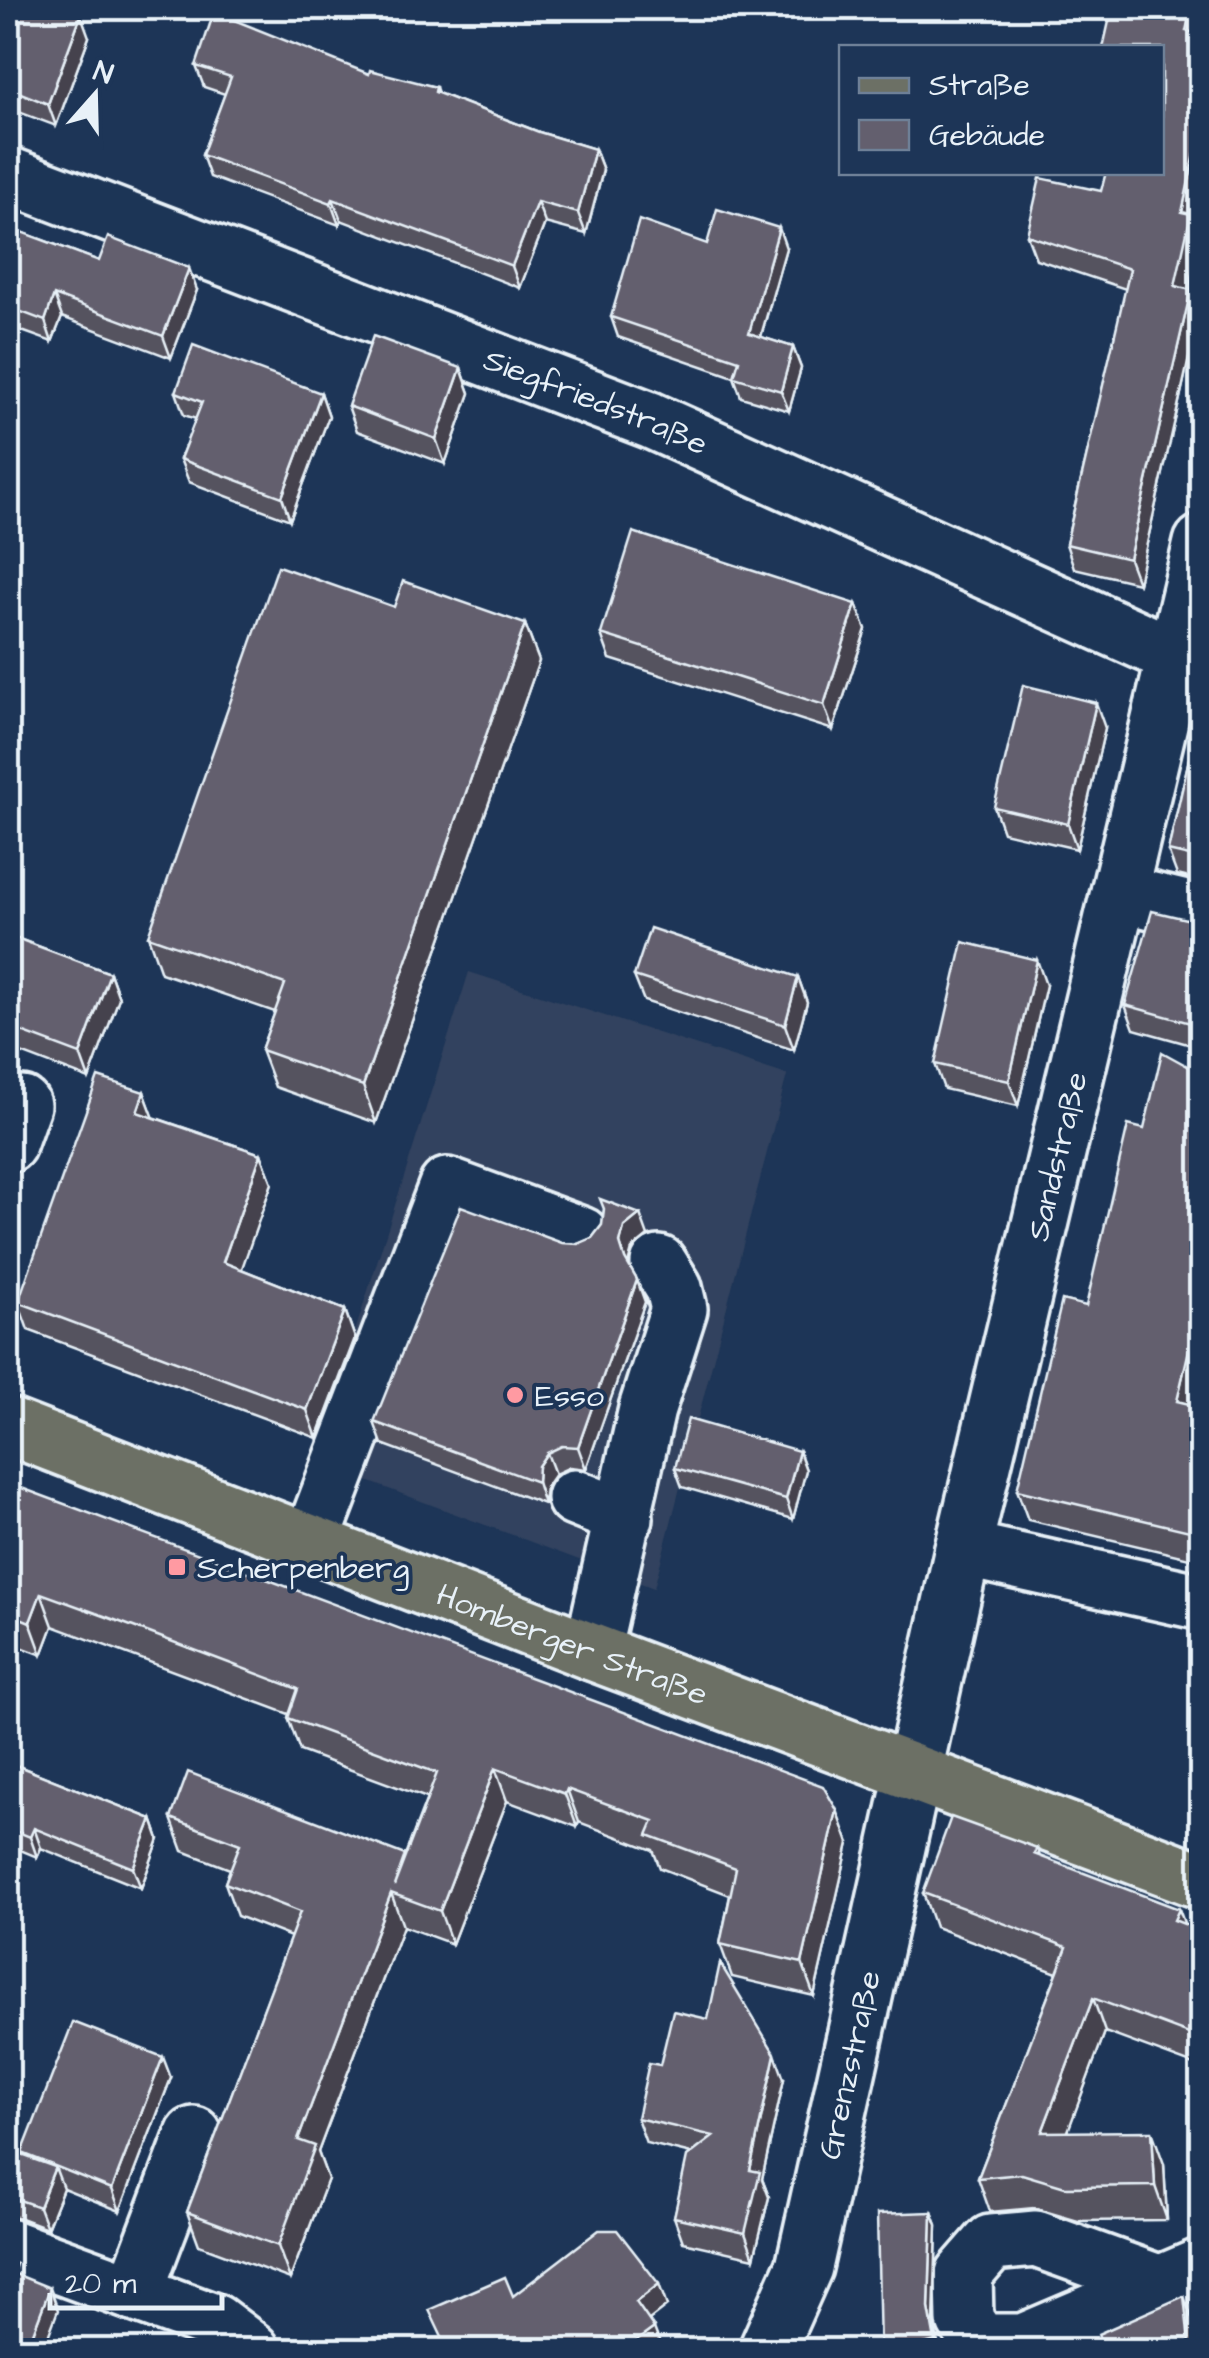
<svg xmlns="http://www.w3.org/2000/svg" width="1209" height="2358" viewBox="0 0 1209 2358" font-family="'Architects Daughter',sans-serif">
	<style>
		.built { fill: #32425e }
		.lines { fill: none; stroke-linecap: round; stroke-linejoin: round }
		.minor-casing { stroke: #e8f1f8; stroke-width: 62 }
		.major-casing { stroke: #e8f1f8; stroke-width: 62 }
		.minor { stroke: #1d3557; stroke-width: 55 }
		.major { stroke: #6c7065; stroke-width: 55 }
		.wall { fill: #55525f; stroke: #e8f1f8; stroke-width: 2.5 }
		.shaded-wall { fill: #45424d; stroke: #e8f1f8; stroke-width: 2.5 }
		.building { fill: #635f6e; stroke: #e8f1f8; stroke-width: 2.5 }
		.poi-dot { fill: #ff9aa2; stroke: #1d3557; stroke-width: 4 }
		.labels { text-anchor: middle; stroke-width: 8; stroke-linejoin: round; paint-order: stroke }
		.street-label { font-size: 32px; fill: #e8f1f8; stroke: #1d3557 }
		.poi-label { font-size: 32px; fill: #e8f1f8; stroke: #1d3557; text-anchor: start }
	</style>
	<rect width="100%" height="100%" fill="#1d3557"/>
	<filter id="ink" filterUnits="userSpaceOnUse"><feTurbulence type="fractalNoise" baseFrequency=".01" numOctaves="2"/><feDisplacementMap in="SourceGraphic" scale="20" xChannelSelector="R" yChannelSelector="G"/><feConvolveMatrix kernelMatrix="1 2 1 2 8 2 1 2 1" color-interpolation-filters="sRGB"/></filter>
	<g filter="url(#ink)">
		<path class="built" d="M 469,972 L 787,1075 L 654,1588 L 314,1461 Z"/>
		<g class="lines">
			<g class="minor-casing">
				<g id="minor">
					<path id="s1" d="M 8,175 L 650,420 L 1175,656"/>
					<path d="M 1119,893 L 1202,913"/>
					<path d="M 8,1144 L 22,1105"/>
					<path d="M 575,1498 L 625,1518"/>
					<path d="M 311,1542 L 447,1186 L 581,1235"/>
					<path d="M 963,1549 L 1202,1602"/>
					<path d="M 592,1652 L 647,1409 L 679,1309 L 674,1288 L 659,1264"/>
					<path d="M 8,2247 L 214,2322 L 251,2350"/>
					<path d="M 1161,2284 L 1036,2239 L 991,2243 L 964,2274 L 965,2320 L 980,2342 L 1023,2342 L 1202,2266"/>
					<path d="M 134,2293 L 194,2135"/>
					<path id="s2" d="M 767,2350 L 804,2267 L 963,1549 L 1202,543"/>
				</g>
			</g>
			<g class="major-casing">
				<g id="major">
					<path id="s3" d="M 8,1426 L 592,1652 L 1202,1881"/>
				</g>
			</g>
			<use href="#minor" class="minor"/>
			<use href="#major" class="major"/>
		</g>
		<g class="wall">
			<path d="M 8,8 L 89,37 L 56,126 L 8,108 Z"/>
			<path d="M 1202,8 L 1194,221 L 1200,238 L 1189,289 L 1191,290 L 1199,314 L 1138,583 L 1074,568 L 1066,544 L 1126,289 L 1036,259 L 1027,235 L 1101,191 L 1162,172 Z"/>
			<path d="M 196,66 L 369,74 L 436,87 L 438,93 L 539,132 L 595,149 L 603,170 L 586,234 L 545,223 L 520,288 L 341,220 L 339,225 L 210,177 L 202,155 L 225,94 L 204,87 Z"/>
			<path d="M 8,227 L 99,261 L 197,290 L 171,358 L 62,317 L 52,342 L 8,326 Z"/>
			<path d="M 707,244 L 786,248 L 761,337 L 793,347 L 801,368 L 789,411 L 741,397 L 734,377 L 618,337 L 611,317 Z"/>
			<path d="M 461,368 L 470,393 L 445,464 L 357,431 L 348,406 Z"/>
			<path d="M 176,392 L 321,393 L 329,416 L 290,520 L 189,482 L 180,459 L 196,419 L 184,415 Z"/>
			<path d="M 856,604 L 866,629 L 833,730 L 610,659 L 601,634 Z"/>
			<path d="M 394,607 L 525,624 L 539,661 L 376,1123 L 275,1087 L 261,1050 L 275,1012 L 161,973 L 148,936 Z"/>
			<path d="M 1202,702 L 1202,881 L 1177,875 L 1168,851 Z"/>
			<path d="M 1105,728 L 1077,849 L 1003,832 L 994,807 Z"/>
			<path d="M 1186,919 L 1201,919 L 1202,1048 L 1134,1029 L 1125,1005 Z"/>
			<path d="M 8,935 L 110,973 L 119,998 L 89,1079 L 8,1048 Z"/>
			<path d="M 634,976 L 798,977 L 807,1002 L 794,1050 L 644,1001 Z"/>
			<path d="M 1046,985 L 1018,1106 L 944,1089 L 935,1064 Z"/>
			<path d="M 144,1092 L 153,1117 L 261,1154 L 272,1183 L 241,1269 L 345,1310 L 355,1338 L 317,1438 L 28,1330 L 18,1302 Z"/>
			<path d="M 604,1210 L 648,1236 L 632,1249 L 628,1264 L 637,1280 L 645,1302 L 586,1469 L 570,1467 L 555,1474 L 546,1487 L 544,1504 L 382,1444 L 374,1422 L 562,1243 L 578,1244 L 592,1238 L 602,1225 Z"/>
			<path d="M 1194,1405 L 1202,1407 L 1202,1561 L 1028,1520 L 1017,1490 Z"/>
			<path d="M 799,1451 L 806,1470 L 793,1519 L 682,1487 L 675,1468 Z"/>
			<path d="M 8,1483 L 849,1843 L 814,1996 L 732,1977 L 720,1944 L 730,1895 L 660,1868 L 653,1850 L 579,1822 L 577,1827 L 507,1801 L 452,1944 L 403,1926 L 318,2152 L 328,2179 L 290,2279 L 199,2245 L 187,2212 L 291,1937 L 237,1916 L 225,1883 L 230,1869 L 183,1851 L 171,1818 L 405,1855 L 427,1798 L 300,1751 L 288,1718 L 289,1714 L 53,1626 L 42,1655 L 8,1642 Z"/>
			<path d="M 8,1762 L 152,1819 L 159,1839 L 141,1888 L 41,1848 L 37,1857 L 8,1845 Z"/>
			<path d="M 1037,1848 L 1040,1857 L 1184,1924 L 1202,1931 L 1202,2068 L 1105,2032 L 1067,2132 L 1164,2164 L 1167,2220 L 1078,2221 L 1034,2208 L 990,2212 L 978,2178 L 1057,1973 L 935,1927 L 923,1893 Z"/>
			<path d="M 171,2078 L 120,2211 L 63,2188 L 47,2228 L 18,2217 L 8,2217 L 8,2150 L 23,2155 L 22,2153 Z"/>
			<path d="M 784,2079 L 762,2179 L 769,2197 L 754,2258 L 683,2242 L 674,2217 L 691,2154 L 646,2143 L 637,2118 Z"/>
			<path d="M 932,2212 L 937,2225 L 934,2321 L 939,2350 L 880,2350 Z"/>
		</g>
		<g class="shaded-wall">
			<path d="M 1191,8 L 1202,8 L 1202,23 L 1195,55 L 1186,31 Z"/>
			<path d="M 81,15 L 89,37 L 56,126 L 48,104 Z"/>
			<path d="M 1202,122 L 1202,185 L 1194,221 L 1200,238 L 1184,310 L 1175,286 L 1182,212 Z"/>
			<path d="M 595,149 L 603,170 L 586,234 L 578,213 Z"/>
			<path d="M 333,199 L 341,220 L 339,225 L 331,203 Z"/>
			<path d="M 537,202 L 545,223 L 520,288 L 512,266 Z"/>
			<path d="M 779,228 L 786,248 L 756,353 L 749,333 Z"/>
			<path d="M 189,268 L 197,290 L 171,358 L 163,336 Z"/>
			<path d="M 1191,290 L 1199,314 L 1138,583 L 1129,559 Z"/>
			<path d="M 54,295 L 62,317 L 52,342 L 45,321 Z"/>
			<path d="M 793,347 L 801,368 L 789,411 L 781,391 Z"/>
			<path d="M 461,368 L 470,393 L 445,464 L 436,439 Z"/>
			<path d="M 321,393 L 329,416 L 290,520 L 282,497 Z"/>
			<path d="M 856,604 L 866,629 L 833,730 L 824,705 Z"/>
			<path d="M 525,624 L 539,661 L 376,1123 L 363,1086 Z"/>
			<path d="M 1096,703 L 1105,728 L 1077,849 L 1068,824 Z"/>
			<path d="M 1037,960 L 1046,985 L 1018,1106 L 1009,1081 Z"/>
			<path d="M 110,973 L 119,998 L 89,1079 L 80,1054 Z"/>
			<path d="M 798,977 L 807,1002 L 794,1050 L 785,1025 Z"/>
			<path d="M 1202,997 L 1202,1044 L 1194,1024 Z"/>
			<path d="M 144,1092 L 155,1121 L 137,1112 Z"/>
			<path d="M 261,1154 L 272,1183 L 234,1291 L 223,1262 Z"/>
			<path d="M 640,1214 L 648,1236 L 632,1249 L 628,1264 L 632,1281 L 620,1243 L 624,1227 Z"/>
			<path d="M 637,1280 L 645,1302 L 586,1469 L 578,1447 Z"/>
			<path d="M 1202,1294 L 1202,1372 L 1188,1431 L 1177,1401 Z"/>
			<path d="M 345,1310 L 355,1338 L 317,1438 L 307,1410 Z"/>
			<path d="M 799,1451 L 806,1470 L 793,1519 L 786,1499 Z"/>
			<path d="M 547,1453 L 555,1474 L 546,1487 L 544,1504 L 537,1482 L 538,1466 Z"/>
			<path d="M 41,1593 L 53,1626 L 42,1655 L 30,1622 Z"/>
			<path d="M 8,1719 L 12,1732 L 8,1744 Z"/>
			<path d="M 495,1768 L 507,1801 L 452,1944 L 440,1911 Z"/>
			<path d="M 567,1789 L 579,1822 L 577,1827 L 565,1794 Z"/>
			<path d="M 837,1810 L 849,1843 L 814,1996 L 802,1963 Z"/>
			<path d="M 152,1819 L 159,1839 L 141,1888 L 133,1868 Z"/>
			<path d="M 34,1828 L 41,1848 L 37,1857 L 30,1837 Z"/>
			<path d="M 391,1893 L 403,1926 L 318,2152 L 328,2179 L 290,2279 L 278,2246 L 298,2140 Z"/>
			<path d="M 1179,1909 L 1191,1942 L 1174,1920 Z"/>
			<path d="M 1093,1998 L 1105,2032 L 1055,2166 L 1042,2132 Z"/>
			<path d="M 775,2054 L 784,2079 L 762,2179 L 769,2197 L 754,2258 L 745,2233 L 750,2170 Z"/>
			<path d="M 163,2057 L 171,2078 L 120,2211 L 112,2189 Z"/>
			<path d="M 1152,2131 L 1164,2164 L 1167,2220 L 1155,2186 Z"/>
			<path d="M 55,2167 L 63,2188 L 47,2228 L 39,2207 Z"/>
			<path d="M 932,2212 L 937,2225 L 934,2321 L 939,2350 L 935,2341 L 929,2308 Z"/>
			<path d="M 659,2284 L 667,2306 L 644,2324 L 636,2302 Z"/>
			<path d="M 50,2288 L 58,2310 L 43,2350 L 33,2333 Z"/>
			<path d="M 1184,2296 L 1193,2321 L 1196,2350 L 1190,2350 Z"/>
			<path d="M 654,2328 L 662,2349 L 660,2350 L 624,2350 Z"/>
		</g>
		<g class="building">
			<path d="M 8,8 L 61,8 L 81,15 L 48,104 L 8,88 Z"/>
			<path d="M 1112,8 L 1191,8 L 1186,31 L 1202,34 L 1202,122 L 1182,212 L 1191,214 L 1175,286 L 1191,290 L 1129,559 L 1066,544 L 1130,269 L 1027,235 L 1040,178 L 1101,191 L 1106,172 L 1162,172 L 1162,48 L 1103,48 Z"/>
			<path d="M 214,12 L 369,74 L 370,70 L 436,87 L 435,92 L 539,132 L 595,149 L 578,213 L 537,202 L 512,266 L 333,199 L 331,203 L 202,155 L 231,77 L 196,66 Z"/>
			<path d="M 717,209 L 779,228 L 749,333 L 793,347 L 781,391 L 734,377 L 739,360 L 611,317 L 639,220 L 707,244 Z"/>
			<path d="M 8,227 L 99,261 L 108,237 L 189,268 L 163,336 L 54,295 L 45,321 L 8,307 Z"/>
			<path d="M 373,336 L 461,368 L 436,439 L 348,406 Z"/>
			<path d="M 193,345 L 321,393 L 282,497 L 180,459 L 202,402 L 176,392 Z"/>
			<path d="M 633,532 L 856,604 L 824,705 L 601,634 Z"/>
			<path d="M 278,566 L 394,607 L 403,581 L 525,624 L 363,1086 L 261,1050 L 285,984 L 148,936 Z"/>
			<path d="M 1023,685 L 1096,703 L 1068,824 L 994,807 Z"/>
			<path d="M 1202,702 L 1202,859 L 1168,851 Z"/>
			<path d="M 1152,911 L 1186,919 L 1202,919 L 1202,997 L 1194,1024 L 1125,1005 Z"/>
			<path d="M 650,928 L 798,977 L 785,1025 L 634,976 Z"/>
			<path d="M 8,935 L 110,973 L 80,1054 L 8,1027 Z"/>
			<path d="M 963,942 L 1037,960 L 1009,1081 L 935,1064 Z"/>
			<path d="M 1162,1052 L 1202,1074 L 1202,1294 L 1177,1401 L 1202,1407 L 1202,1534 L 1017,1490 L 1062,1300 L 1086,1306 L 1128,1125 L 1144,1129 Z"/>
			<path d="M 98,1077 L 144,1092 L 137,1112 L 261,1154 L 223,1262 L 345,1310 L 307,1410 L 18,1302 Z"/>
			<path d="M 600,1199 L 640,1214 L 624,1227 L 620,1243 L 625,1259 L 637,1280 L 578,1447 L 562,1446 L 547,1453 L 538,1466 L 537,1482 L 374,1422 L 461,1206 L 562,1243 L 578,1244 L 592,1238 L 602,1225 L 604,1209 Z"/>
			<path d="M 688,1419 L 799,1451 L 786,1499 L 675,1468 Z"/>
			<path d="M 8,1483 L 823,1786 L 837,1810 L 802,1963 L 720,1944 L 736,1868 L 648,1835 L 654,1821 L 567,1789 L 565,1794 L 495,1768 L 440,1911 L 391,1893 L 298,2140 L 315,2146 L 278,2246 L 187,2212 L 300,1912 L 225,1883 L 240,1844 L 171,1818 L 188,1772 L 405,1855 L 394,1886 L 437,1773 L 288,1718 L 298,1689 L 107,1617 L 41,1593 L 30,1622 L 8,1613 Z"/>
			<path d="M 8,1762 L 152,1819 L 133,1868 L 34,1828 L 30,1837 L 8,1828 Z"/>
			<path d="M 951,1817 L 1037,1848 L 1034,1854 L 1179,1909 L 1174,1920 L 1202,1931 L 1202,2039 L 1093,1998 L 1042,2132 L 1152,2131 L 1155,2186 L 1065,2187 L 1022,2174 L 978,2178 L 1067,1947 L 923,1893 Z"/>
			<path d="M 720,1963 L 775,2054 L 750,2170 L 760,2172 L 745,2233 L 674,2217 L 687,2157 L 714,2136 L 637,2118 L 649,2063 L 660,2065 L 673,2011 L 708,2019 Z"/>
			<path d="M 73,2022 L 163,2057 L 112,2189 L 22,2153 Z"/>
			<path d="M 8,2150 L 55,2167 L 39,2207 L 8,2196 Z"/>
			<path d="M 932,2212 L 929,2308 L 935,2341 L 902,2350 L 880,2350 L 877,2214 Z"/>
			<path d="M 599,2230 L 617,2230 L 659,2284 L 636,2302 L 654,2328 L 624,2350 L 448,2350 L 429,2310 L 505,2277 L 513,2296 Z"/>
			<path d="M 8,2261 L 16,2264 L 13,2273 L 50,2288 L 33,2333 L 73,2348 L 72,2350 L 8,2350 Z"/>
			<path d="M 1184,2296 L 1190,2350 L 1104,2350 L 1098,2334 Z"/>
		</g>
	</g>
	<g class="poi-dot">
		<circle cx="515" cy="1395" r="10"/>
		<rect x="167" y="1557" width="20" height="20" rx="5"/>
	</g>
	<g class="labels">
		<g class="street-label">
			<text dy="11" stroke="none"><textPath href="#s1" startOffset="630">Siegfriedstraße</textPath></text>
			<text dy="11" stroke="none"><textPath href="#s2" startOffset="1230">Sandstraße</textPath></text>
			<text dy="11" stroke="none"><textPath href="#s3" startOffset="605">Homberger Straße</textPath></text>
			<text dy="11" stroke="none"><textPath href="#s2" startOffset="298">Grenzstraße</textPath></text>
		</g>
		<g class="poi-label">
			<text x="535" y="1406">Esso</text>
			<text x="197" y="1578">Scherpenberg</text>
		</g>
	</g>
	<rect width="1209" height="2358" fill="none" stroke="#1d3557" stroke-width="40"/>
	<rect x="20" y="20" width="1169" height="2318" fill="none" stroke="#e8f1f8" stroke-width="4" filter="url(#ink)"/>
	<rect x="839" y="45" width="325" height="130" fill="#1d3557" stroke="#6e8097" stroke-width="2.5"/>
	<rect x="859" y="78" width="50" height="15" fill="#6c7065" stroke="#6e8097" stroke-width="2.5"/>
	<text x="929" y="95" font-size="30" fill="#e8f1f8">Straße</text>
	<rect x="859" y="120" width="50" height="30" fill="#635f6e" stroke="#6e8097" stroke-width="2.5"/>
	<text x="929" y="145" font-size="30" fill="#e8f1f8">Gebäude</text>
	<g transform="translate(95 95) rotate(20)" stroke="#1d3557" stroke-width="8" paint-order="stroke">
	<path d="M0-8L18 38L0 25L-18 38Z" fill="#e8f1f8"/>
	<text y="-15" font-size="28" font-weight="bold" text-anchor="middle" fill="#e8f1f8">N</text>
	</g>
	<path d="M50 2293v15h172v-15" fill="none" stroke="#e8f1f8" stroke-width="5"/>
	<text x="65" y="2293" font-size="30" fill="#e8f1f8" stroke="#1d3557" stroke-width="8" paint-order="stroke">20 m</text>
</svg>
